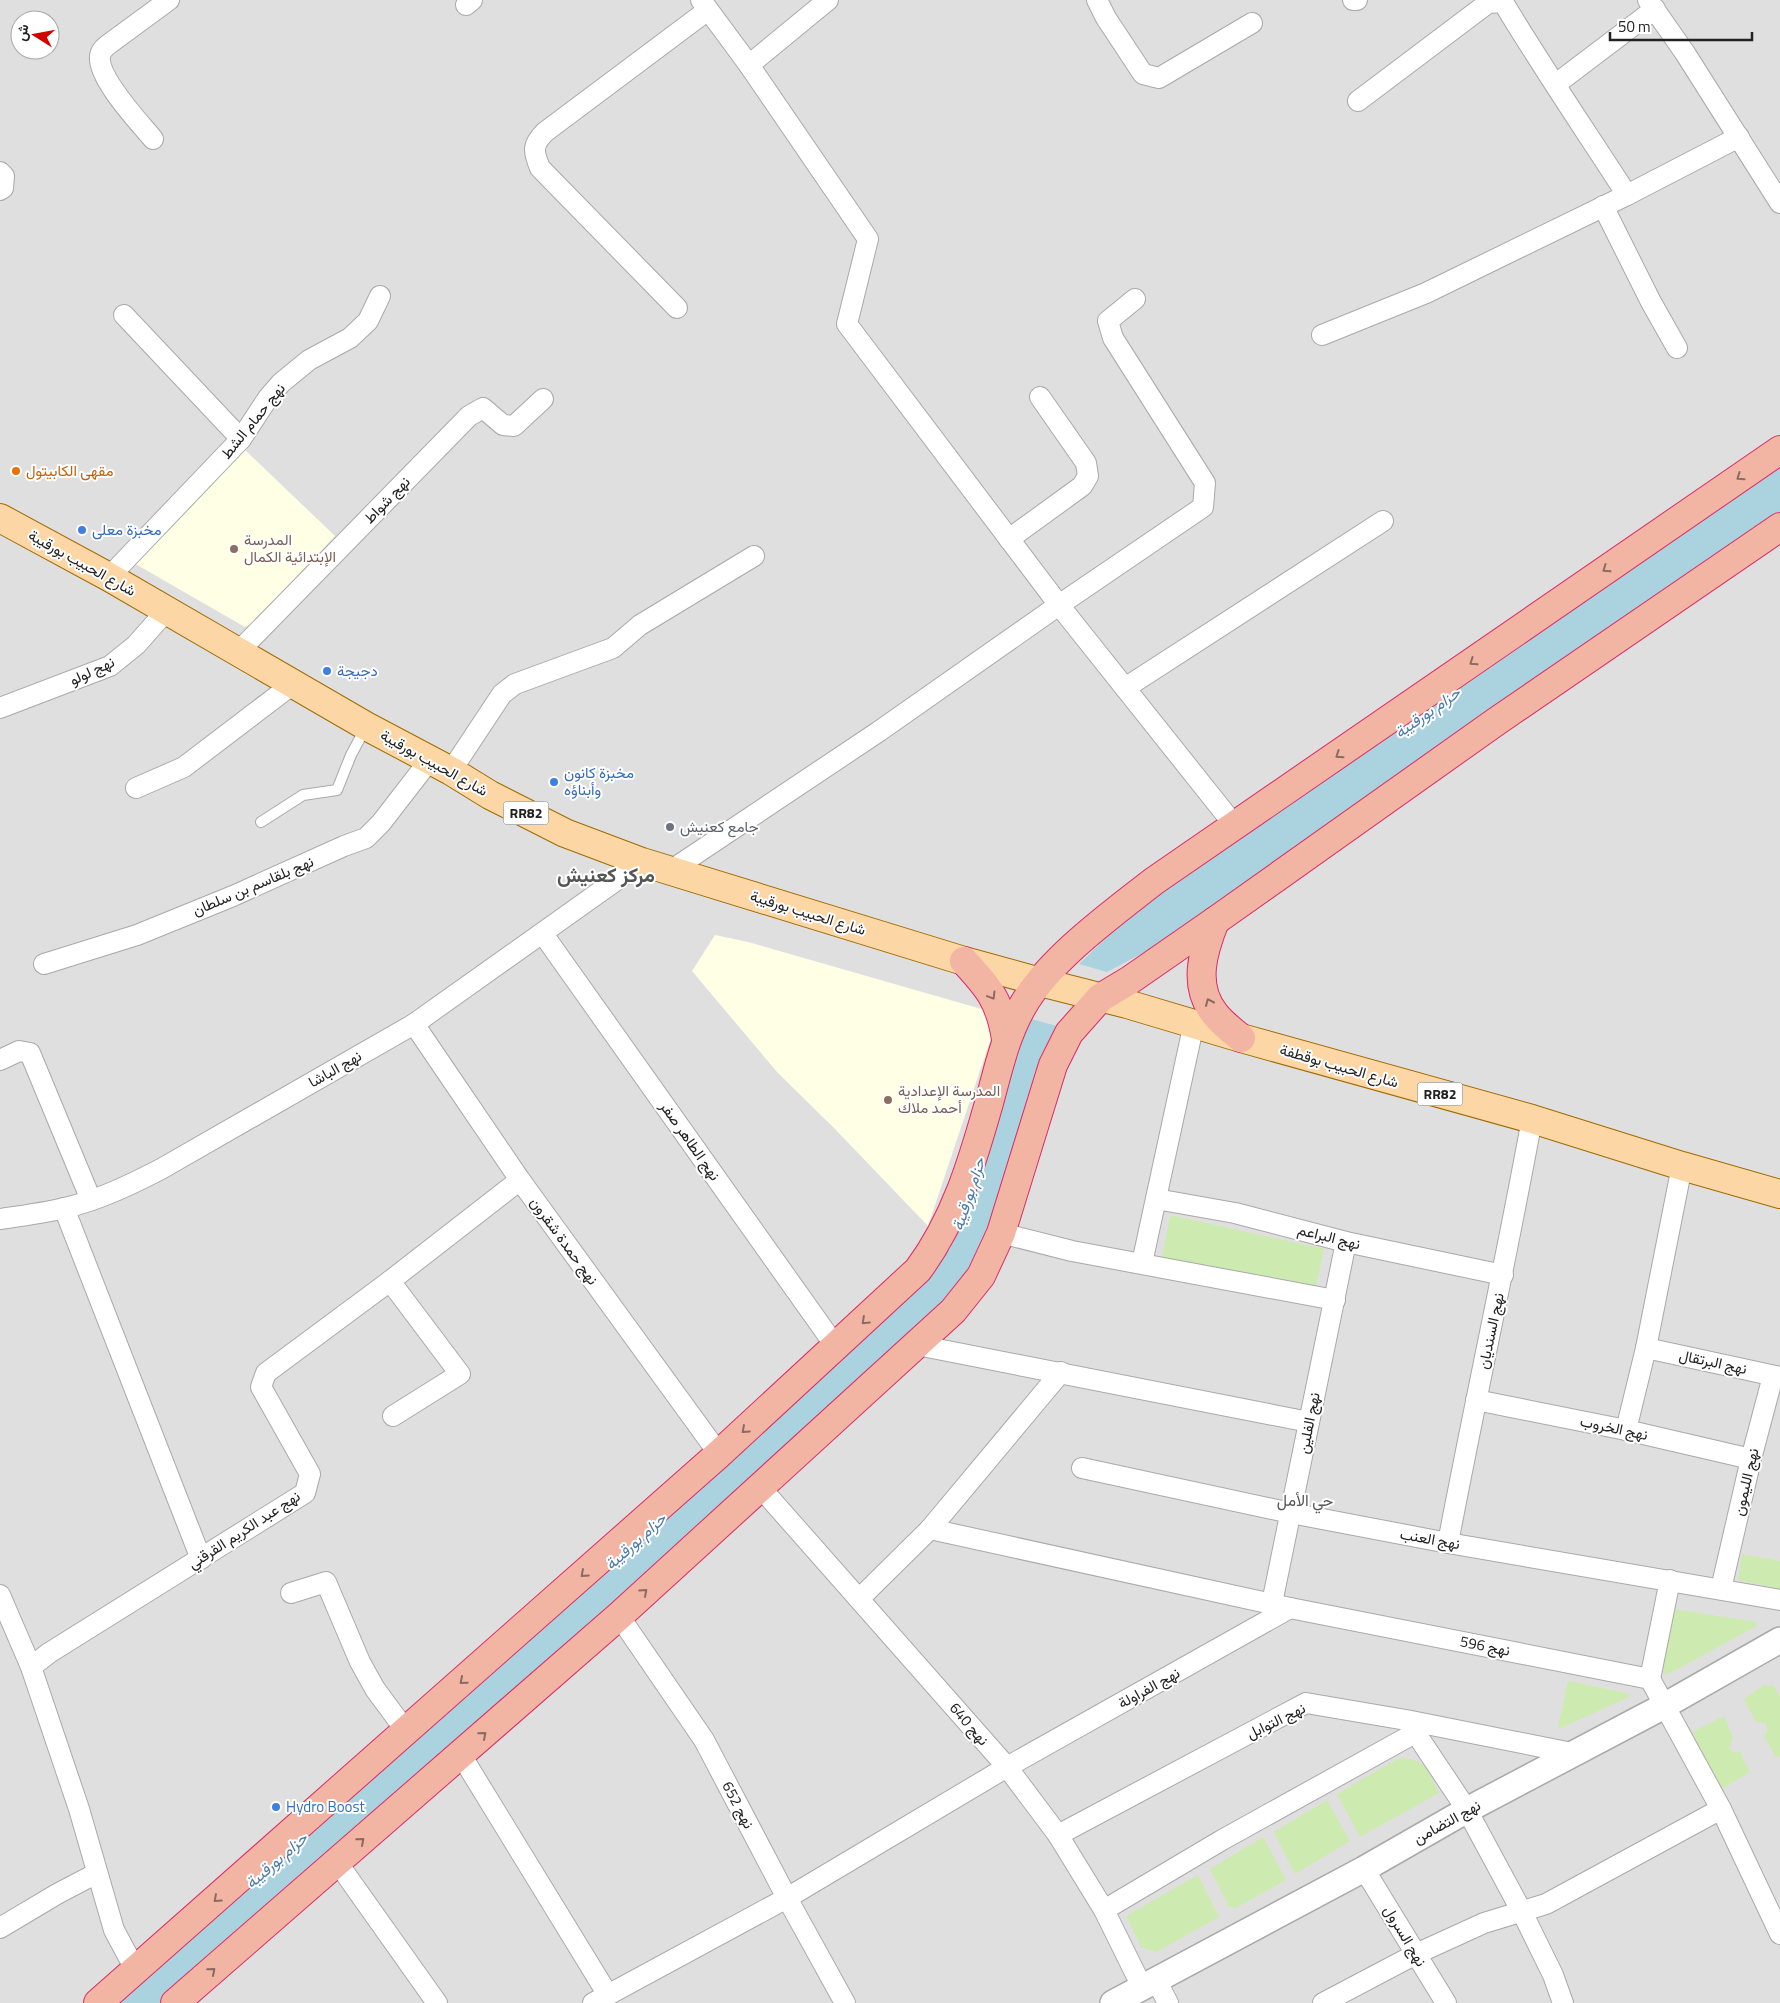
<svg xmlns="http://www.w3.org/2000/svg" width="1780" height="2003" viewBox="0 0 1780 2003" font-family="'Titillium Web',Vazirmatn,sans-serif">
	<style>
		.residential { fill: #e0dfdf; fill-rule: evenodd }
		.education { fill: #ffffe5 }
		.grass { fill: #cdebb0 }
		.water { fill: #aad3df }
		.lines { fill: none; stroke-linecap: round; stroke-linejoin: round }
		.service-casing { stroke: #a9a9a9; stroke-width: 12 }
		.minor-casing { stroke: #a9a9a9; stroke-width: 22 }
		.tertiary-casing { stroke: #a9a9a9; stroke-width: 28 }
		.primary-casing { stroke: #a06b00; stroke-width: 30 }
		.trunk-casing { stroke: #dc2a67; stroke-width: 30 }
		.service { stroke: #fff; stroke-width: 10 }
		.minor { stroke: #fff; stroke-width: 20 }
		.tertiary { stroke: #fff; stroke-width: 25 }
		.primary { stroke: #fcd6a4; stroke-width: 28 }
		.trunk { stroke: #f2b4a3; stroke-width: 28 }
		.oneway { stroke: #8a6b62 }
		.food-dot { fill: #e8710a; stroke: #fff; stroke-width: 2 }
		.shop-dot { fill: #3f7fe0; stroke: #fff; stroke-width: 2 }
		.education-dot { fill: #8d6e63; stroke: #fff; stroke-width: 2 }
		.worship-dot { fill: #6b7280; stroke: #fff; stroke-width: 2 }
		.labels { text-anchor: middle; stroke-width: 4; stroke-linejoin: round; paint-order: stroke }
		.shield { fill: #fff; stroke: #646464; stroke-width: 1 }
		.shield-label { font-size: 14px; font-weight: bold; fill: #222 }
		.street-label { font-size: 15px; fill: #222; stroke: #fff }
		.food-label { font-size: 15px; fill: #c56008; stroke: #fff; text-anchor: start }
		.shop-label { font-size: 15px; fill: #366cbe; stroke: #fff; text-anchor: start }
		.education-label { font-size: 15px; fill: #785e54; stroke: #fff; text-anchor: start }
		.worship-label { font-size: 15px; fill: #5b616d; stroke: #fff; text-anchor: start }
		.water-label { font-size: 16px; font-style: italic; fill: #4a7aab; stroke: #fff }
		.neighbourhood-label { font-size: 16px; fill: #555; stroke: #fff }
		.district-label { font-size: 20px; font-weight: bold; fill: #555; stroke: #fff }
	</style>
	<rect width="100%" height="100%" fill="#f2efe9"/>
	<path class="residential" d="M 0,0 L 1780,0 L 1780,2003 L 0,2003 ZM 20,20 L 50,20 L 50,50 L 20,50 Z"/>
	<g class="education">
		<path d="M 244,449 L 335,536 L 252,624 L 245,627 L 132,562 Z"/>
		<path d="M 715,935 L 748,942 L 985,1010 L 996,1023 L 928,1226 L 834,1128 L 777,1072 L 692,971 Z"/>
	</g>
	<g class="grass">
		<path d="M 1170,1215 L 1324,1249 L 1315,1291 L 1162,1258 Z"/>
		<path d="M 1742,1554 L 1780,1561 L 1780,1589 L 1738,1580 Z"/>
		<path d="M 1674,1609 L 1757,1622 L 1757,1626 L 1670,1673 L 1665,1674 L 1661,1671 Z"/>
		<path d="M 1568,1681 L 1627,1693 L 1631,1696 L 1561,1728 L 1558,1727 Z"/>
		<path d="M 1764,1685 L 1774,1686 L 1780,1697 L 1780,1756 L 1776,1758 L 1764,1736 L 1767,1732 L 1766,1723 L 1756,1722 L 1744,1699 Z"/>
		<path d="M 1724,1716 L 1733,1738 L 1729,1748 L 1732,1752 L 1740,1752 L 1750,1772 L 1722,1789 L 1692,1732 Z"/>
		<path d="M 1399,1758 C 1428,1759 1427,1770 1439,1793 L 1360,1837 L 1337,1794 Z"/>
		<path d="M 1327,1800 L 1350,1841 L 1295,1874 L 1274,1832 Z"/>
		<path d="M 1263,1837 L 1286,1880 L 1236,1908 L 1229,1907 L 1210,1869 Z"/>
		<path d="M 1198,1875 L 1219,1917 L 1157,1952 L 1142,1948 L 1126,1916 Z"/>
	</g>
	<g class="water">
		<path d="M 1780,467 L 1780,515 L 1156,946 L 1107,972 L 1079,964 L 1133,912 L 1242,834 L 1692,523 Z"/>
		<path d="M 1031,1019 L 1057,1026 L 1040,1057 L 1035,1085 L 997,1215 L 964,1282 L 756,1477 L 162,2003 L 116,2003 L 924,1281 L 950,1249 L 965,1217 L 1017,1047 Z"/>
	</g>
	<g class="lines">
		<g class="service-casing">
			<path id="service" d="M 261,822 L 303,795 L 337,790 L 351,755 L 366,727"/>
		</g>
		<g class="minor-casing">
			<g id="minor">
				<path d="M 701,0 L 749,65 L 868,239 L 847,324 L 1059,605 L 1235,826"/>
				<path d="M 1097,0 L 1106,18 L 1143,74 L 1159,78 L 1252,23"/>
				<path d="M 1353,0 L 1357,0"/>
				<path d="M 1648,0 L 1685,53 L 1780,203"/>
				<path d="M 466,5 L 472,0"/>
				<path d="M 749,65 L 828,0"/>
				<path d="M 1556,84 L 1655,9"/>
				<path d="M 1358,101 L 1488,3 L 1503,2 C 1542,67 1585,130 1627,195"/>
				<path d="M 153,139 C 139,122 97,78 100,56 C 101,50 105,47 109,44 L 169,0"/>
				<path d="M 0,172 L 4,176 L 3,188 L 0,190"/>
				<path d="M 1603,206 L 1651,302 L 1677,348"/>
				<path d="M 677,308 L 540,168 C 533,151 532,145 545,132 L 708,10"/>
				<path d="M 124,315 L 241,439"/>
				<path d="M 1322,335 L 1426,293 L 1627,195 L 1739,137"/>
				<path d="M 1009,539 L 1082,486 L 1088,476 L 1086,463 L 1040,397"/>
				<path d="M 109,577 L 241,439 L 268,398 L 281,383 L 309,360 L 350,338 L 368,321 L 380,296"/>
				<path d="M 239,651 L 469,416 L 483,408 L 503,425 L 514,426 L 543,399"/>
				<path d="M 1125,688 L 1383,521"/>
				<path d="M 0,708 L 110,666 L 136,645 L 167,610"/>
				<path d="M 451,771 L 502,694 L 515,684 L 613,648 L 640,625 L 754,556"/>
				<path d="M 136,788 L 184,767 L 293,684"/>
				<path d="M 670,871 L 878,732 L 1059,605 L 1203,507 L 1205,483 L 1113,338 L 1108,321 L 1135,299"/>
				<path d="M 543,934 L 836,1347"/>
				<path d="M 44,964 L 137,935 L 233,896 L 344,846 L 366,838 L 381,823 L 429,761"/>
				<path d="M 414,1024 L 520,1180 L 719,1454"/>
				<path d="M 0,1060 L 19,1051 L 30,1053 L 91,1200"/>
				<path d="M 1156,1199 L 1235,1213 L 1346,1242 L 1503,1275"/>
				<path d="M 64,1208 L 201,1559"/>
				<path d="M 0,1219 C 21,1216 44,1213 65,1208 C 99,1200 130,1185 161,1169 L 414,1024 L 642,862"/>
				<path d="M 1001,1233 L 1072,1251 L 1335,1300"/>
				<path d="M 1142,1263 L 1194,1023"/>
				<path d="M 390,1281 L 460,1374 L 393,1416"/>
				<path d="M 917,1345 L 1309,1422"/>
				<path d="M 1646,1348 L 1780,1377"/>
				<path d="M 1061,1372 L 930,1529 L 1290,1608 L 1650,1679 L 1721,1809 L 1780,1934"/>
				<path d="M 1476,1400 L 1626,1430 L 1751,1459"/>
				<path d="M 1626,1430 L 1646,1348 L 1682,1166"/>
				<path d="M 1082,1468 L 1291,1513 L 1448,1543 L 1780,1600"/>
				<path d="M 760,1487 L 1007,1767 L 1058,1835 L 1104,1910 L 1142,1987"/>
				<path d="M 1448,1543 C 1475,1401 1506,1261 1532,1119"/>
				<path d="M 1721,1589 L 1751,1459 L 1773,1376"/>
				<path d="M 291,1593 L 326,1582 L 360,1662 L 375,1689 L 406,1731"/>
				<path d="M 0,1595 L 31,1667 L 79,1809 L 114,1930 L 136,1971"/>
				<path d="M 859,1599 L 930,1529"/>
				<path d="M 1272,1603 L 1346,1242"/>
				<path d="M 619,1616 L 704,1740 L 787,1898 L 845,2003"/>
				<path d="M 31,1667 L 49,1653 L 305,1493 L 310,1474 L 261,1387 L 266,1373 L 390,1281 L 520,1180"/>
				<path d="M 1650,1679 L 1670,1580"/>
				<path d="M 1409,1723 L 1467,1810 L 1522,1912 L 1553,1975 L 1563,2003"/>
				<path d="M 461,1755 L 608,1995"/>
				<path d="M 1058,1835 L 1306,1703 L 1406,1720 L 1572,1753"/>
				<path d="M 337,1862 L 437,2003"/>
				<path d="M 1364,1869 L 1446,2003"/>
				<path d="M 1104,1910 L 1222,1840 L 1415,1733"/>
				<path d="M 0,1928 L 57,1894 L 97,1873"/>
				<path d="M 1156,1980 L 1168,2003"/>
				<path d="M 593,2003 L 787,1898 L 1007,1767 L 1290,1608"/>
				<path d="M 1323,2003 L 1416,1954 L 1484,1923 L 1546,1904 L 1721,1809"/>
			</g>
		</g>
		<g class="tertiary-casing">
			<path id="tertiary" d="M 1113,2003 L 1364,1869 L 1467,1810 L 1664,1706 L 1780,1640"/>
		</g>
		<g class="primary-casing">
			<path id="primary" d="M 0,518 L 109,577 L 366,726 L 451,771 L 490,795 L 565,833 L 642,862 L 964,961 L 1044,983 L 1127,1004 L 1241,1038 L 1532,1119 L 1682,1166 L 1780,1194"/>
		</g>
		<g class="trunk-casing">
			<g id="trunk">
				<path d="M 1215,921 C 1203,951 1192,986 1215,1014 C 1222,1023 1232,1031 1241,1038"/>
				<path d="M 964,961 C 989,988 1000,1001 1006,1039"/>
				<path d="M 98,2003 L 719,1454 L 918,1270 C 955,1220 972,1163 989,1103 C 998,1070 1005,1037 1022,1007 C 1048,960 1112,914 1154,881 L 1780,450"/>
				<path d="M 175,2003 L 619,1616 L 953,1311 L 981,1276 L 1001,1233 L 1053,1065 L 1069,1033 L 1100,998 L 1130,980 L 1215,921 L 1497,721 L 1780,527"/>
			</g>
		</g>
		<use href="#service" class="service"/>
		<use href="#minor" class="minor"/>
		<use href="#tertiary" class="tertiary"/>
		<use href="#primary" class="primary"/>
		<use href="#trunk" class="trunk"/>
	</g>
	<defs><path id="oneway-chevron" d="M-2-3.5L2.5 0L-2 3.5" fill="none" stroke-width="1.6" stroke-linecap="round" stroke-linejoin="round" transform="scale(1.25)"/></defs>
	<g class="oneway">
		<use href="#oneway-chevron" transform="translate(1740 477) rotate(145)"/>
		<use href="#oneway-chevron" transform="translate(1606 569) rotate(145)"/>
		<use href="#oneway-chevron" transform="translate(1473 662) rotate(145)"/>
		<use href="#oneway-chevron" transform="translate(1339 755) rotate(146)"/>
		<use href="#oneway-chevron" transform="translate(992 996) rotate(59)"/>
		<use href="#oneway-chevron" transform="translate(1209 1002) rotate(-114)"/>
		<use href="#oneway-chevron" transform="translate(865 1321) rotate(137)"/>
		<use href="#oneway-chevron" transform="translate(745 1430) rotate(138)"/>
		<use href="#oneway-chevron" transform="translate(584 1574) rotate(138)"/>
		<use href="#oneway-chevron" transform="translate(644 1592) rotate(-42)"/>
		<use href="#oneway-chevron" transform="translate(463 1681) rotate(139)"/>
		<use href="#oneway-chevron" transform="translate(483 1735) rotate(-41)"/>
		<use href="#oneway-chevron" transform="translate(361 1841) rotate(-41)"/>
		<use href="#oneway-chevron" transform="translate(217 1899) rotate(138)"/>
		<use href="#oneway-chevron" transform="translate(212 1971) rotate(-41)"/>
	</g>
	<circle class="food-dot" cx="16" cy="471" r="5"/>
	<g class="shop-dot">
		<circle cx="82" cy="530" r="5"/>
		<circle cx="327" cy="671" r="5"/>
		<circle cx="554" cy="782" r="5"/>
		<circle cx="276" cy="1807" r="5"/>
	</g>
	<g class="education-dot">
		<circle cx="234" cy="549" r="5"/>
		<circle cx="888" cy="1100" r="5"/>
	</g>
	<circle class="worship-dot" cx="670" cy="827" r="5"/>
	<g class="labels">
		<g class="shield">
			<rect x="503.5" y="801.5" width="45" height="23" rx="4"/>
			<rect x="1417.5" y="1082.5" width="45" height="23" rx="4"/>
		</g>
		<g class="shield-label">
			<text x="526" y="818">RR82</text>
			<text x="1440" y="1099">RR82</text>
		</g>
		<g class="street-label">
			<text transform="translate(253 421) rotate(-51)" y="5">نهج حمام الشط</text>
			<text transform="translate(387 500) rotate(-46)" y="5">نهج شواط</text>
			<text transform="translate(82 563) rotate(29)" y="5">شارع الحبيب بورقيبة</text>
			<text transform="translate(92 671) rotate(-25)" y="5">نهج لولو</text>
			<text transform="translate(434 763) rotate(29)" y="5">شارع الحبيب بورقيبة</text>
			<text transform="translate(253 886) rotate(-23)" y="5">نهج بلقاسم بن سلطان</text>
			<text transform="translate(808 913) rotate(17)" y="5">شارع الحبيب بورقيبة</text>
			<text transform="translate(1339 1066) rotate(16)" y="5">شارع الحبيب بوقطفة</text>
			<text transform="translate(335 1069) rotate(-30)" y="5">نهج الباشا</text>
			<text transform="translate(690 1141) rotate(55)" y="5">نهج الطاهر صفر</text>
			<text transform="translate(1329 1237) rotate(14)" y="5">نهج البراعم</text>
			<text transform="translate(564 1241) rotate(54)" y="5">نهج حمدة شقرون</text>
			<text transform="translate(1491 1331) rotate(-78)" y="5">نهج السنديان</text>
			<text transform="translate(1713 1362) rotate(12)" y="5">نهج البرتقال</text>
			<text transform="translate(1309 1423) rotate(-79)" y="5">نهج الفلين</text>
			<text transform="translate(1614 1428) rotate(12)" y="5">نهج الخروب</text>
			<text transform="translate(1746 1482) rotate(-77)" y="5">نهج الليمون</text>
			<text transform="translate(244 1530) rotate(-33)" y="5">نهج عبد الكريم القرقني</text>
			<text transform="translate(1430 1539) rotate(10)" y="5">نهج العنب</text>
			<text transform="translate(1485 1646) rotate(11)" y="5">نهج 596</text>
			<text transform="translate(1149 1688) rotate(-29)" y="5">نهج الفراولة</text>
			<text transform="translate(1276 1721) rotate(-26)" y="5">نهج التوابل</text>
			<text transform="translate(969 1724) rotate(49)" y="5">نهج 640</text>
			<text transform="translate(738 1805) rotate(62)" y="5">نهج 652</text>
			<text transform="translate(1447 1822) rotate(-29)" y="5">نهج التضامن</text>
			<text transform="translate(1405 1936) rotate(59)" y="5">نهج السرول</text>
		</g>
		<g class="food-label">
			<text x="26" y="476">مقهى الكابيتول</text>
		</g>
		<g class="shop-label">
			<text x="92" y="535">مخبزة معلى</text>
			<text x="337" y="676">دجيجة</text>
			<text x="564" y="778">مخبزة كانون<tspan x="564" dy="17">وأبناؤه</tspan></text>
			<text x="286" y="1812">Hydro Boost</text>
		</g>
		<g class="education-label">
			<text x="244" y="545">المدرسة<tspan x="244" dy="17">الإبتدائية الكمال</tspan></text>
			<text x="898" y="1096">المدرسة الإعدادية<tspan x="898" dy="17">أحمد ملاك</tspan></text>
		</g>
		<g class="worship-label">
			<text x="680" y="832">جامع كعنيش</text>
		</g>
		<g class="water-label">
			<text transform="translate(1427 712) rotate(-35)" y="6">حزام بورقيبة</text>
			<text transform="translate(968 1194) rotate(-72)" y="6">حزام بورقيبة</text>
			<text transform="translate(635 1541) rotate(-42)" y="6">حزام بورقيبة</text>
			<text transform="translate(276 1860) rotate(-41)" y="6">حزام بورقيبة</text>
		</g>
		<g class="neighbourhood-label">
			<text x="1305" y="1506">حي الأمل</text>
		</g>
		<g class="district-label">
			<text x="606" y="882">مركز كعنيش</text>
		</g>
	</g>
	<g transform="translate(35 35) rotate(281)"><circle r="24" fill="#ffffff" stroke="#a7a7a7"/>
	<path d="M0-4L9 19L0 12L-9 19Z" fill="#d40000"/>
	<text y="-8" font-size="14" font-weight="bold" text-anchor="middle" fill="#222222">ش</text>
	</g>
	<path d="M1610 32v8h142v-8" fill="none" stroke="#222222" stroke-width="2.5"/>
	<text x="1618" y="32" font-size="15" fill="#222222" stroke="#ffffff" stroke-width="4" paint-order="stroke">50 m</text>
</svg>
